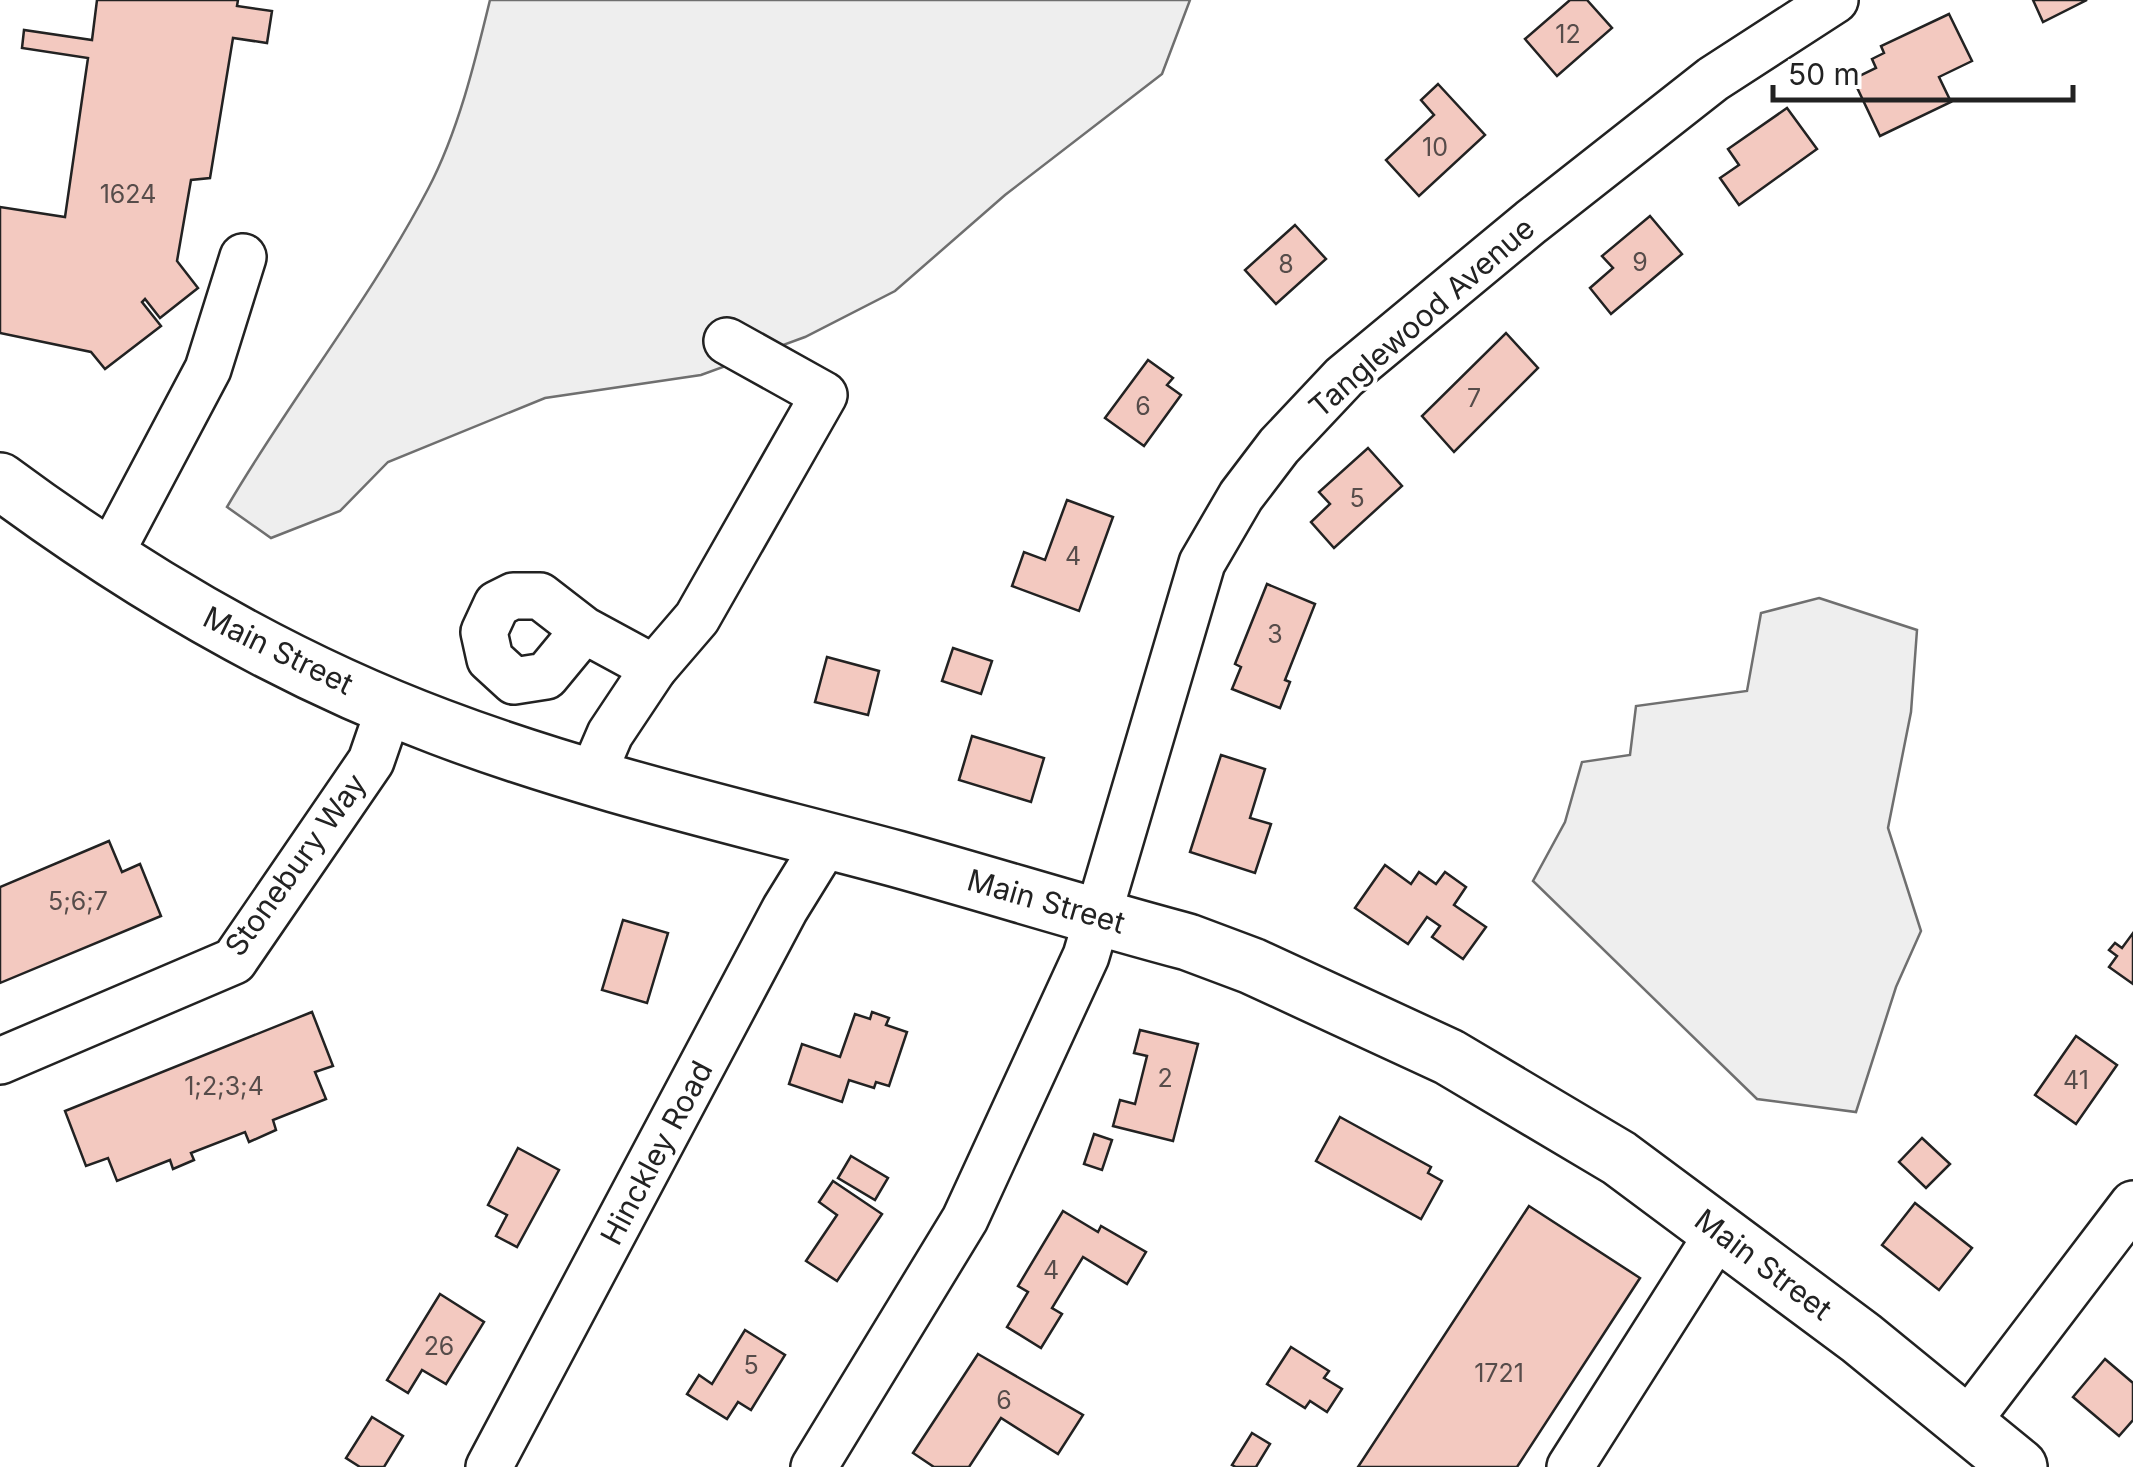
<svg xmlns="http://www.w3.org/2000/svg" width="2133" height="1467" viewBox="0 0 2133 1467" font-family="Inter,sans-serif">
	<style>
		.green { fill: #eee; stroke: #6f6f6f; stroke-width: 2.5 }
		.building { fill: #f3c9c0; stroke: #222; stroke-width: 2.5 }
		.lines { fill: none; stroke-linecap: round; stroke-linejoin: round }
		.minor-casing { stroke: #222; stroke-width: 50 }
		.major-casing { stroke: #222; stroke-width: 60 }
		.minor { stroke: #fff; stroke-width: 45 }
		.major { stroke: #fff; stroke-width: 55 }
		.labels { text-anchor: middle; stroke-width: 8; stroke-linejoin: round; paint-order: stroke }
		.number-label { font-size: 25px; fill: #564c4a }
		.street-label { font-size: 30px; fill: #222; stroke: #fff }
	</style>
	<rect width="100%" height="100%" fill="#fff"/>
	<g class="green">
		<path d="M 490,0 L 1190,0 L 1162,74 L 1005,195 L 895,291 L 805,337 L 701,375 L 545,398 L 388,462 L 340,511 L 271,538 L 227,507 C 290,399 370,300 428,189 C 458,132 475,62 490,0 Z"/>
		<path d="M 1819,598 L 1917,630 L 1911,712 L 1888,828 L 1921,931 L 1896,987 L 1856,1112 L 1757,1099 L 1533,881 L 1565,822 L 1582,762 L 1630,755 L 1636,706 L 1747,691 L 1761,613 Z"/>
	</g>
	<g class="building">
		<path d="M 97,0 L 238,0 L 237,6 L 272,11 L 267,43 L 233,38 L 210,178 L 191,180 L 177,261 L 198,288 L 160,318 L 145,299 L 142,302 L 161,326 L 105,369 L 91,352 L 0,333 L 0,207 L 65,217 L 88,58 L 22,48 L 24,30 L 92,40 Z"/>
		<path d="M 1570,0 L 1587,0 L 1612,28 L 1557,76 L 1525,39 Z"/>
		<path d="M 2033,0 L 2087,0 L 2043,22 Z"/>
		<path d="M 1949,14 L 1972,61 L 1939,77 L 1951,102 L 1880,136 L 1853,79 L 1876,68 L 1872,59 L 1884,53 L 1881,46 Z"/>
		<path d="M 1438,84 L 1485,135 L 1419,196 L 1386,160 L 1434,115 L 1421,100 Z"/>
		<path d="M 1787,108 L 1817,149 L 1739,205 L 1720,178 L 1739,165 L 1728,149 Z"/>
		<path d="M 1650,216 L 1682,254 L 1611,314 L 1590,288 L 1613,268 L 1602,256 Z"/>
		<path d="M 1295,225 L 1326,259 L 1276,304 L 1245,270 Z"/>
		<path d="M 1506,333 L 1538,368 L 1454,452 L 1422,416 Z"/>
		<path d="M 1148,360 L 1173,378 L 1167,385 L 1181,395 L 1144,446 L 1105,418 Z"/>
		<path d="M 1368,448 L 1402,486 L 1334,548 L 1311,522 L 1330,504 L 1319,492 Z"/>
		<path d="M 1067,500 L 1113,517 L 1079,611 L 1012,586 L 1024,552 L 1045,560 Z"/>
		<path d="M 1267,584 L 1315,604 L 1285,680 L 1290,682 L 1280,708 L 1232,689 L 1241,667 L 1235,664 Z"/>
		<path d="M 953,648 L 992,661 L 981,694 L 942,681 Z"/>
		<path d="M 827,657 L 879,671 L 868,715 L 815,702 Z"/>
		<path d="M 972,736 L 1044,758 L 1031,802 L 959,780 Z"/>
		<path d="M 1221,755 L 1265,769 L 1250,818 L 1271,824 L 1255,873 L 1190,852 Z"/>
		<path d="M 109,841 L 122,872 L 140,864 L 161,916 L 0,983 L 0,887 Z"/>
		<path d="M 1385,865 L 1411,884 L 1419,872 L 1436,884 L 1445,872 L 1466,887 L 1454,905 L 1486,927 L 1463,959 L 1432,937 L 1440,926 L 1427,917 L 1408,944 L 1355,908 Z"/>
		<path d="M 623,920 L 668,933 L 647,1003 L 602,990 Z"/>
		<path d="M 2133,933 L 2133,984 L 2109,967 L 2117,956 L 2109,950 L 2115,943 L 2122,948 Z"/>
		<path d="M 312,1012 L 333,1066 L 315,1072 L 326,1099 L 273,1120 L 276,1130 L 249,1142 L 245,1132 L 191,1153 L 194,1160 L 173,1169 L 170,1160 L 117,1181 L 108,1158 L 86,1166 L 65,1111 Z"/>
		<path d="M 872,1012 L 889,1018 L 886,1025 L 907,1032 L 889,1086 L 876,1082 L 874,1088 L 849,1080 L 842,1102 L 789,1084 L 802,1044 L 840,1057 L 855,1014 L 870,1019 Z"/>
		<path d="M 1140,1030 L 1198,1044 L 1173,1141 L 1113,1126 L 1120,1100 L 1135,1104 L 1147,1056 L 1134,1053 Z"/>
		<path d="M 2076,1036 L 2117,1065 L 2076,1124 L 2035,1095 Z"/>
		<path d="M 1340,1117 L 1431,1167 L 1428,1173 L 1442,1181 L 1421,1219 L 1316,1161 Z"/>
		<path d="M 1094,1134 L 1112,1140 L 1102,1170 L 1084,1164 Z"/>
		<path d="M 1922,1138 L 1950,1164 L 1926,1188 L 1899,1162 Z"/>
		<path d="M 518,1148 L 559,1170 L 517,1247 L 496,1236 L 507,1215 L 488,1205 Z"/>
		<path d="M 851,1156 L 888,1178 L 875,1200 L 838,1178 Z"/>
		<path d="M 833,1181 L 882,1214 L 837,1281 L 806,1261 L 837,1215 L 819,1202 Z"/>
		<path d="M 1915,1203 L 1972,1248 L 1939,1290 L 1882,1245 Z"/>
		<path d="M 1529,1206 L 1640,1278 L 1517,1467 L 1358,1467 Z"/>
		<path d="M 1063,1211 L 1098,1232 L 1101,1226 L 1146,1252 L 1127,1284 L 1083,1257 L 1052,1308 L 1062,1314 L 1041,1348 L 1007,1327 L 1028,1292 L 1018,1286 Z"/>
		<path d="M 440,1294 L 484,1322 L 446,1384 L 422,1370 L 408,1393 L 387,1380 Z"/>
		<path d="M 745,1330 L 785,1355 L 751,1410 L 738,1402 L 727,1419 L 687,1394 L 699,1375 L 712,1384 Z"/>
		<path d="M 1291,1347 L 1329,1371 L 1324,1378 L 1342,1389 L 1327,1412 L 1310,1401 L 1305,1408 L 1267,1384 Z"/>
		<path d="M 978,1354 L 1083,1415 L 1058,1454 L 1001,1418 L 969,1467 L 934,1467 L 913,1453 Z"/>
		<path d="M 2105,1359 L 2133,1383 L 2133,1420 L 2119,1436 L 2073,1397 Z"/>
		<path d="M 372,1417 L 403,1436 L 384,1467 L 360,1467 L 346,1458 Z"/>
		<path d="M 1252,1433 L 1270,1444 L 1256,1467 L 1236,1467 L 1232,1465 Z"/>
	</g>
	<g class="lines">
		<g class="minor-casing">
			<g id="minor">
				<path d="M 108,558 L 208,369 L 243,257"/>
				<path d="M 584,630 L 546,676 L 514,681 L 490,659 L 484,632 L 497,604 L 513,596 L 540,596 L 584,630 L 654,668"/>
				<path d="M 592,776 L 610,734 L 654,668 L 697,618 L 824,395 L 727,341"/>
				<path d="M 0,1061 L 234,961 L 371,761 L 390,706"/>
				<path d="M 1968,1421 L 2133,1204"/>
				<path d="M 489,1467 L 785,909 L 827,841"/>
				<path d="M 814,1467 L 965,1219 L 1086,956 L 1202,563 L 1241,496 L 1279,446 L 1344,377 L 1531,222 L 1713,79 L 1835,0"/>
				<path d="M 1570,1467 L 1719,1232"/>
			</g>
		</g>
		<g class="major-casing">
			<path id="major" d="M 0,481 C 135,581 282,668 440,727 C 588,783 744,818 897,859 C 994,886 1090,916 1188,942 L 1252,966 L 1449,1057 L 1619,1158 L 1861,1338 L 2019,1467"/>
		</g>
		<use href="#minor" class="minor"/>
		<use href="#major" class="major"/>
	</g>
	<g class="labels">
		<g class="number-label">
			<text x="1568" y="43">12</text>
			<text x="1435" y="156">10</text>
			<text x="128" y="203">1624</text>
			<text x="1640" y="271">9</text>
			<text x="1286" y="273">8</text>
			<text x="1474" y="407">7</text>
			<text x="1143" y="415">6</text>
			<text x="1357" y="507">5</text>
			<text x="1073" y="565">4</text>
			<text x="1275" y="643">3</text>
			<text x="78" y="910">5;6;7</text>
			<text x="1165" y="1087">2</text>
			<text x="2076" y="1089">41</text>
			<text x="224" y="1095">1;2;3;4</text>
			<text x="1051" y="1279">4</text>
			<text x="439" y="1355">26</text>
			<text x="751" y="1374">5</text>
			<text x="1499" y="1382">1721</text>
			<text x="1004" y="1409">6</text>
		</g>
		<g class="street-label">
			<text transform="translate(1422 318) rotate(-41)" y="10">Tanglewood Avenue</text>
			<text transform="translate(278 651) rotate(26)" y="10">Main Street</text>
			<text transform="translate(296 865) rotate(-54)" y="10">Stonebury Way</text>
			<text transform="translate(1046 902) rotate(16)" y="10">Main Street</text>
			<text transform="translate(657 1153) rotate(-62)" y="10">Hinckley Road</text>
			<text transform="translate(1763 1265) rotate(37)" y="10">Main Street</text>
		</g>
	</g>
	<path d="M1773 85v15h300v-15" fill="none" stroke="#222222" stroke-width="5"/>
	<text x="1788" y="85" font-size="30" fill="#222222" stroke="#ffffff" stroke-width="8" paint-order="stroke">50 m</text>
</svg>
